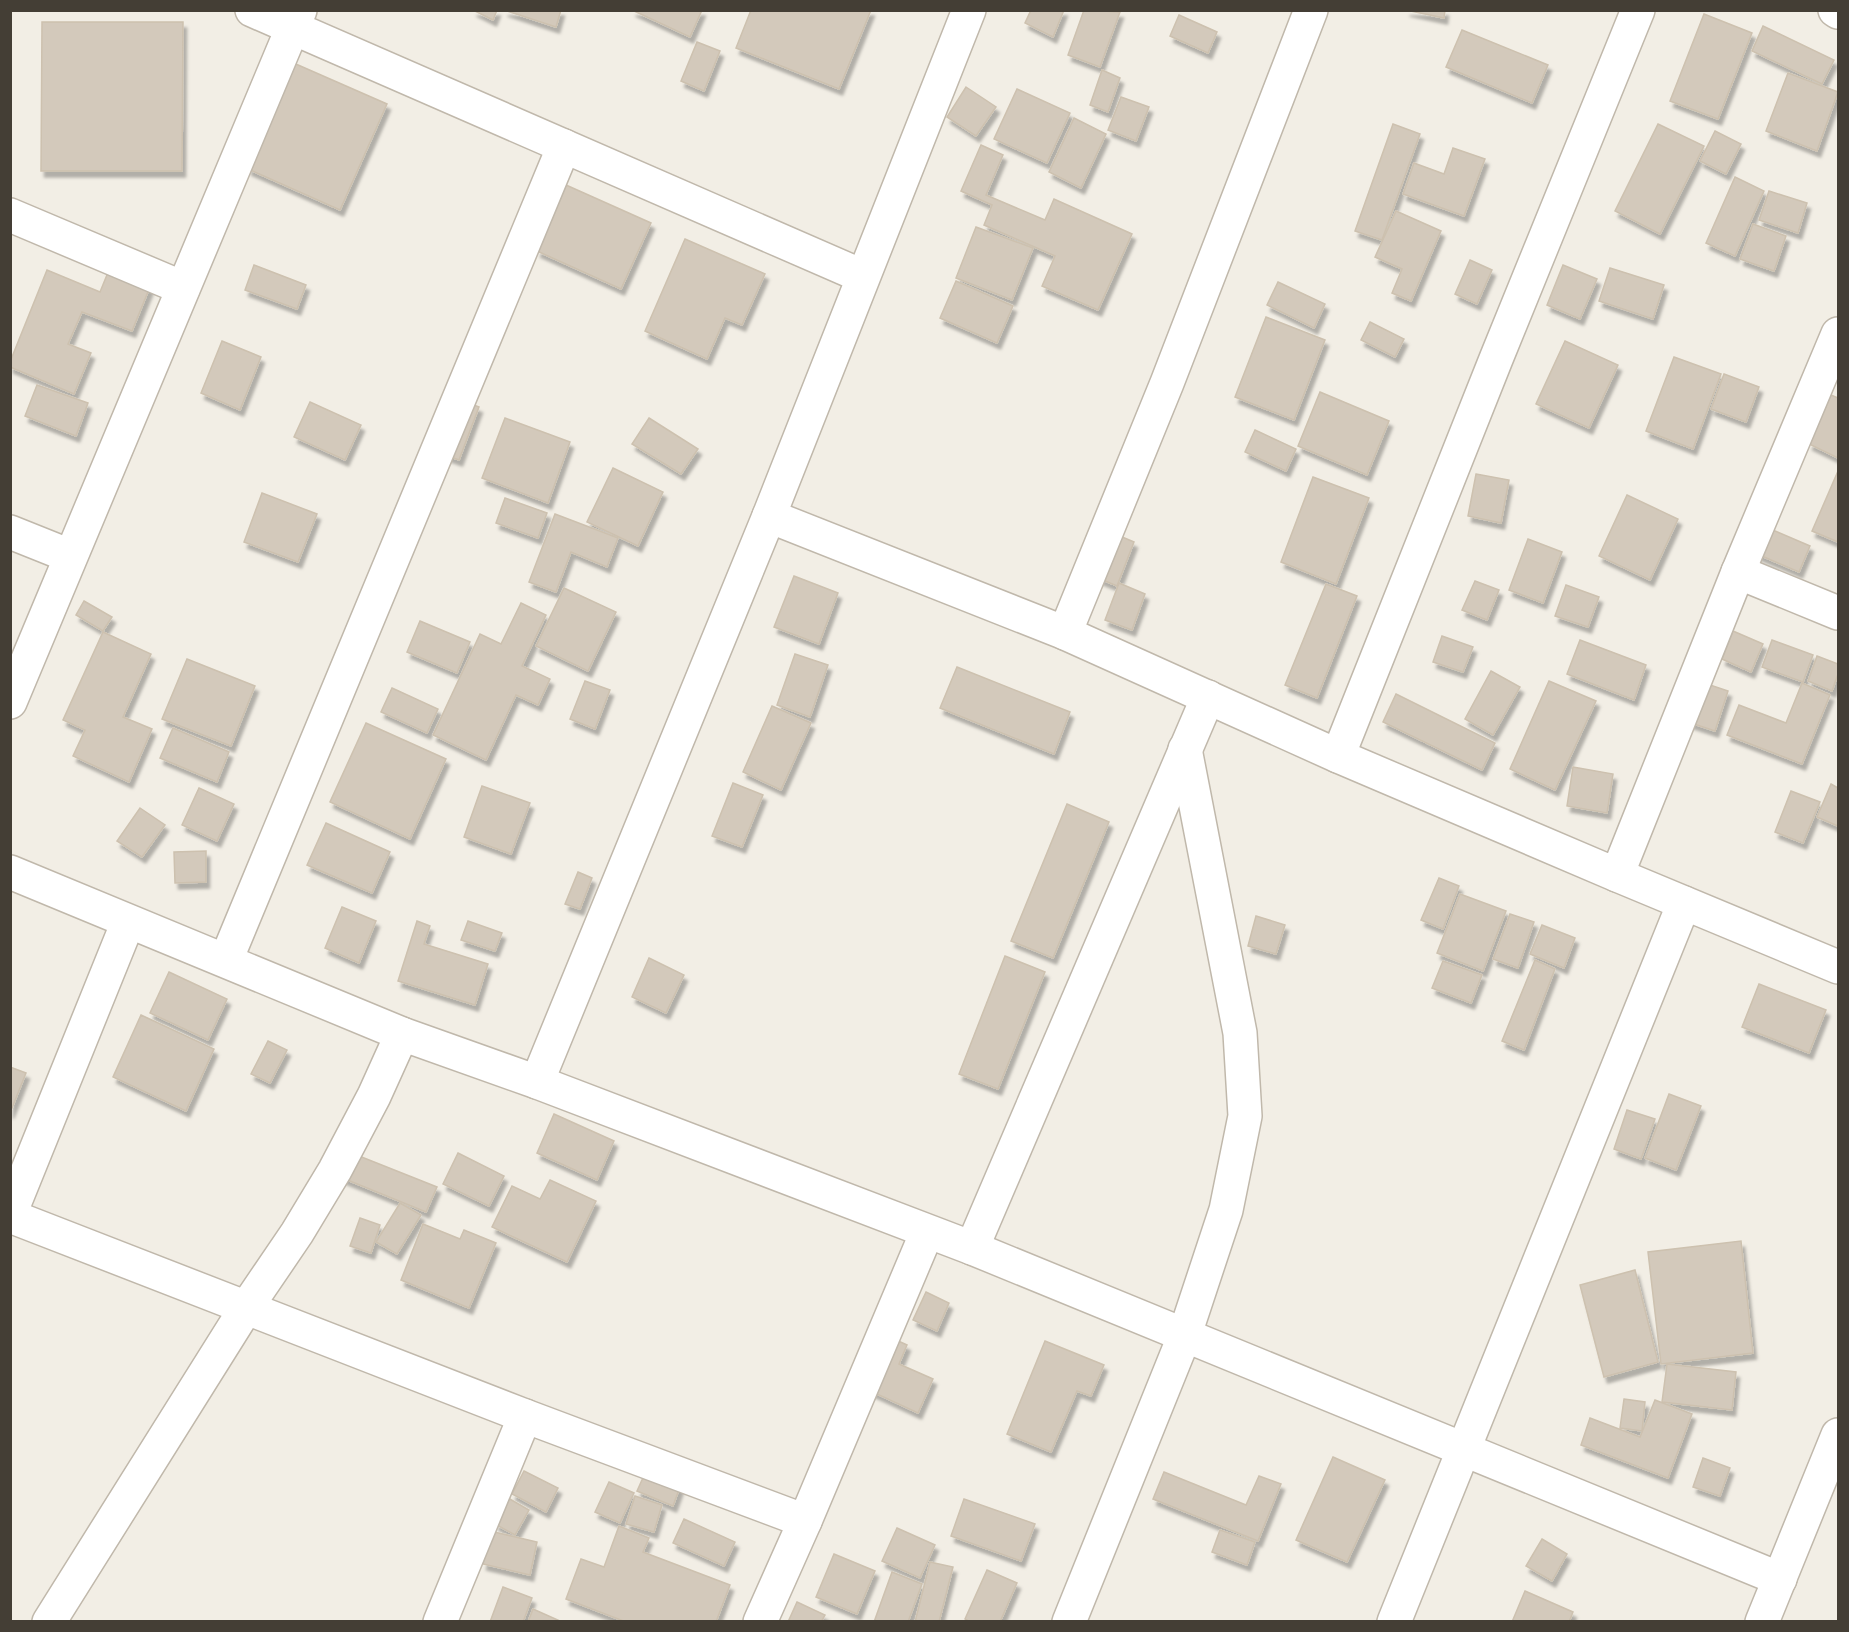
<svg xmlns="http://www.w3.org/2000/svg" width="1849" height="1632" viewBox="0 0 1849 1632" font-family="'Alegreya Sans',sans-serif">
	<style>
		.building { fill: #d3c9bb; stroke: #cdc1af; stroke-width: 1.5; filter: url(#shadow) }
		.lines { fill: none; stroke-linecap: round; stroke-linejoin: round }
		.street-casing { stroke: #c0b8ab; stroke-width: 36 }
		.street { stroke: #fff; stroke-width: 33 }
	</style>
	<defs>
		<filter id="shadow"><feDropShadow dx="3.5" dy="6" stdDeviation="1.5" flood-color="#0004"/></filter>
	</defs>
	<rect width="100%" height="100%" fill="#f2eee5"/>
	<g class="building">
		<path d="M 473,10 L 497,10 L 493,20 Z"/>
		<path d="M 504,10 L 561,10 L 556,27 Z"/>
		<path d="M 632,10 L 702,10 L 690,37 Z"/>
		<path d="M 751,10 L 871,10 L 839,89 L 736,48 Z"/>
		<path d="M 1031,10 L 1064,10 L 1053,37 L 1025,23 Z"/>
		<path d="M 1084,10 L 1120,12 L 1100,67 L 1068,55 Z"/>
		<path d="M 1406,10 L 1445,10 L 1444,18 Z"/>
		<path d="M 1704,14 L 1752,33 L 1718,119 L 1670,101 Z"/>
		<path d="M 1179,15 L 1217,32 L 1208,53 L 1170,36 Z"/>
		<path d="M 42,22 L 183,22 L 182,171 L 41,171 Z"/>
		<path d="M 1763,26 L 1834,60 L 1822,84 L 1752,51 Z"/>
		<path d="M 1462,30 L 1548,65 L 1532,103 L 1446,67 Z"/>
		<path d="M 697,42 L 720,51 L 704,91 L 681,81 Z"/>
		<path d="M 273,54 L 387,104 L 340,210 L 248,169 Z"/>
		<path d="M 1102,70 L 1120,78 L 1108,112 L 1090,105 Z"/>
		<path d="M 1788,73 L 1838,92 L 1817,151 L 1766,131 Z"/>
		<path d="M 966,87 L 996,107 L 976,136 L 947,117 Z"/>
		<path d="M 1017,89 L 1070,113 L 1047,163 L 994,139 Z"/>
		<path d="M 1121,97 L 1149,107 L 1136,141 L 1108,130 Z"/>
		<path d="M 1074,118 L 1106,134 L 1081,188 L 1049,172 Z"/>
		<path d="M 1393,124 L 1420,134 L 1382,240 L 1355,231 Z"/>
		<path d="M 1658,124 L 1704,146 L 1660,234 L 1615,211 Z"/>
		<path d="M 1715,131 L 1741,144 L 1726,174 L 1700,161 Z"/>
		<path d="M 981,145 L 1003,155 L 986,195 L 1045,220 L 1054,199 L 1132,234 L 1098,310 L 1042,286 L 1055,256 L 984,225 L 992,205 L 961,191 Z"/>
		<path d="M 1453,148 L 1485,159 L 1464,216 L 1403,194 L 1414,163 L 1444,174 Z"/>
		<path d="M 1735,177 L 1764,191 L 1735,256 L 1706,243 Z"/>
		<path d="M 566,185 L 651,223 L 621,289 L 537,251 Z"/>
		<path d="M 1769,191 L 1807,203 L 1798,233 L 1759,220 Z"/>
		<path d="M 1396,211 L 1441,231 L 1411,301 L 1392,293 L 1402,269 L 1375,257 Z"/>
		<path d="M 1753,224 L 1786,236 L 1774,271 L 1740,259 Z"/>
		<path d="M 976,227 L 1033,248 L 1012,300 L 956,278 Z"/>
		<path d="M 685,239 L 765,274 L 742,325 L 725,318 L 707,359 L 645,331 Z"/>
		<path d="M 1470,260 L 1492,270 L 1477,304 L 1455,294 Z"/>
		<path d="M 111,265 L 152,282 L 132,331 L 82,312 L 68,344 L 91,353 L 74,394 L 10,367 L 10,362 L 47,270 L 100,292 Z"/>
		<path d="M 254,265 L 306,285 L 297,309 L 245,290 Z"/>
		<path d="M 1563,265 L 1597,279 L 1580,319 L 1547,305 Z"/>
		<path d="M 1610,268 L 1664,285 L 1653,319 L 1599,301 Z"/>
		<path d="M 956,281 L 1013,306 L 997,343 L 940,318 Z"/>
		<path d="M 1278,282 L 1325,304 L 1314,328 L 1267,305 Z"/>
		<path d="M 1266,317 L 1325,340 L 1294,420 L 1235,397 Z"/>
		<path d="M 1370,322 L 1404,339 L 1395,357 L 1361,340 Z"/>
		<path d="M 222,341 L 261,357 L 240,410 L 201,393 Z"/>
		<path d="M 1565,341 L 1618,365 L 1589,428 L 1536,404 Z"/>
		<path d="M 1674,357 L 1721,374 L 1693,449 L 1646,431 Z"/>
		<path d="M 1724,374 L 1759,387 L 1746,422 L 1711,409 Z"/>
		<path d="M 37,385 L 88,403 L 76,436 L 25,416 Z"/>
		<path d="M 1320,392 L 1389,421 L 1367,475 L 1298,446 Z"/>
		<path d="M 1831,395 L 1838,398 L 1838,458 L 1809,444 Z"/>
		<path d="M 455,398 L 479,407 L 459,460 L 434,451 Z"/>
		<path d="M 310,402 L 361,425 L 345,460 L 294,437 Z"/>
		<path d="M 505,418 L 570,442 L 548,503 L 482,478 Z"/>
		<path d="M 649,418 L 698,449 L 681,474 L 632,444 Z"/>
		<path d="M 1255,430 L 1296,449 L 1286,471 L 1245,452 Z"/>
		<path d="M 613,468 L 663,492 L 638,546 L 587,522 Z"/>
		<path d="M 1838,471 L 1838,542 L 1812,531 Z"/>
		<path d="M 1476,474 L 1509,480 L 1501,523 L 1468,516 Z"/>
		<path d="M 1313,477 L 1369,498 L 1336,584 L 1281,562 Z"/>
		<path d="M 262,493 L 317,514 L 298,562 L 244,542 Z"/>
		<path d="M 1627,495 L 1678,519 L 1650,580 L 1599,556 Z"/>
		<path d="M 505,498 L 547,513 L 538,538 L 496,523 Z"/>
		<path d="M 555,514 L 618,538 L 607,567 L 571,552 L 556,592 L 529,582 Z"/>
		<path d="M 1768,528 L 1810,546 L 1799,572 L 1757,554 Z"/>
		<path d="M 1115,534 L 1134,542 L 1117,586 L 1098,578 Z"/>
		<path d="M 1528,539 L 1562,552 L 1543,603 L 1509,590 Z"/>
		<path d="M 794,576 L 838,593 L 819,644 L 774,627 Z"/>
		<path d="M 1475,581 L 1499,590 L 1487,620 L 1462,610 Z"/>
		<path d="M 1119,583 L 1145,594 L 1132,630 L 1105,620 Z"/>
		<path d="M 1326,584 L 1357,596 L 1317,698 L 1285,685 Z"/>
		<path d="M 1566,585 L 1599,597 L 1588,627 L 1555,616 Z"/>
		<path d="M 564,588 L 616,612 L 588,671 L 536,646 Z"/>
		<path d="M 84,601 L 112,617 L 103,631 L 76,615 Z"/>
		<path d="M 521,603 L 546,615 L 522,666 L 550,679 L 538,705 L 516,695 L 486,760 L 433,735 L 480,634 L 501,644 Z"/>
		<path d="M 420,621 L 470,642 L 457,673 L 407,652 Z"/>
		<path d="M 1733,631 L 1763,644 L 1751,672 L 1722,659 Z"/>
		<path d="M 103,632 L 151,654 L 123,717 L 152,729 L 129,782 L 73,756 L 85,730 L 63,720 Z"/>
		<path d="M 1442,636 L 1473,647 L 1463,672 L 1433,662 Z"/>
		<path d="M 1580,640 L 1646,665 L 1634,700 L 1567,674 Z"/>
		<path d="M 1772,640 L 1813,655 L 1803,682 L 1762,667 Z"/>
		<path d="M 795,654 L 828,665 L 810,717 L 777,705 Z"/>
		<path d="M 1817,656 L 1838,664 L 1838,674 L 1832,691 L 1808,681 Z"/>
		<path d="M 187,659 L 255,686 L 231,746 L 162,719 Z"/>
		<path d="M 957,667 L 1070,712 L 1054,754 L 940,708 Z"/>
		<path d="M 1491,671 L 1520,687 L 1493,735 L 1465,719 Z"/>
		<path d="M 585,681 L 610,690 L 595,729 L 570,719 Z"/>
		<path d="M 1549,681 L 1596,701 L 1555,790 L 1510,769 Z"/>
		<path d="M 1698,681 L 1728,691 L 1715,731 L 1685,721 Z"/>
		<path d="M 1802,683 L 1830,695 L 1802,764 L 1727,735 L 1739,705 L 1786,723 Z"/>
		<path d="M 392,688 L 438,709 L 427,733 L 381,712 Z"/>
		<path d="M 1396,694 L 1495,743 L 1482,770 L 1383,722 Z"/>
		<path d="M 772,706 L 811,723 L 781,790 L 743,772 Z"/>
		<path d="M 366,723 L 446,759 L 410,839 L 330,802 Z"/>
		<path d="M 173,728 L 229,752 L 217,782 L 160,758 Z"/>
		<path d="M 1573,767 L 1613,774 L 1607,813 L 1567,806 Z"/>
		<path d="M 733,783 L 763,795 L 742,847 L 712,836 Z"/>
		<path d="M 1831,784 L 1838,788 L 1838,826 L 1817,817 Z"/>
		<path d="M 482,786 L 530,803 L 511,854 L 464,837 Z"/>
		<path d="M 199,788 L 234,804 L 217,841 L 182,825 Z"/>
		<path d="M 1791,791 L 1820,802 L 1803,843 L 1775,832 Z"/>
		<path d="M 1067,804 L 1109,822 L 1053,958 L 1011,941 Z"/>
		<path d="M 140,808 L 165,825 L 142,857 L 117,841 Z"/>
		<path d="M 326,823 L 390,852 L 372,893 L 307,865 Z"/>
		<path d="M 206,851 L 206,882 L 175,883 L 174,852 Z"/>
		<path d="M 578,872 L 592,878 L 580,909 L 565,904 Z"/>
		<path d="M 1439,878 L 1459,886 L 1443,929 L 1421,920 Z"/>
		<path d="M 1460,894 L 1506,911 L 1483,971 L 1437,953 Z"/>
		<path d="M 342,907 L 376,921 L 359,963 L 325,948 Z"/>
		<path d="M 1510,914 L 1534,922 L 1518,968 L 1493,959 Z"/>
		<path d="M 1256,916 L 1285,925 L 1276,954 L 1248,946 Z"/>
		<path d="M 417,921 L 430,926 L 424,944 L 488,964 L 475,1005 L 398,981 Z"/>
		<path d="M 468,921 L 502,933 L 495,951 L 461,940 Z"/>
		<path d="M 1542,925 L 1575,938 L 1564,968 L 1530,954 Z"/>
		<path d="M 1005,956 L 1045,972 L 998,1089 L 959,1074 Z"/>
		<path d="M 649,958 L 684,975 L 666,1013 L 632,997 Z"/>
		<path d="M 1535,960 L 1555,969 L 1524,1050 L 1502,1041 Z"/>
		<path d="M 1443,961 L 1482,975 L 1471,1003 L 1432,988 Z"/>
		<path d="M 169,972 L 227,999 L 208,1040 L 150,1013 Z"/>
		<path d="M 1759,984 L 1826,1010 L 1809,1053 L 1742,1027 Z"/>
		<path d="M 141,1015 L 214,1049 L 186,1111 L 113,1077 Z"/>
		<path d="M 268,1041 L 287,1050 L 270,1083 L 251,1074 Z"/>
		<path d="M 10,1067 L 26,1073 L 10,1113 Z"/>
		<path d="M 1669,1094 L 1701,1106 L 1676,1170 L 1645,1158 Z"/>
		<path d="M 1627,1110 L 1655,1119 L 1641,1159 L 1614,1149 Z"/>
		<path d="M 554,1114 L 614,1141 L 597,1180 L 537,1153 Z"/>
		<path d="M 349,1152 L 437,1187 L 426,1212 L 340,1177 Z"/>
		<path d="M 458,1153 L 504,1176 L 489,1206 L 443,1184 Z"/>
		<path d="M 550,1180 L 596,1201 L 567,1262 L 492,1227 L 512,1186 L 540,1199 Z"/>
		<path d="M 400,1203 L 421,1215 L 397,1254 L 376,1242 Z"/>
		<path d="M 360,1218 L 380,1225 L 371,1253 L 350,1246 Z"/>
		<path d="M 423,1224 L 460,1239 L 464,1230 L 496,1243 L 469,1308 L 401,1280 Z"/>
		<path d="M 1741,1241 L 1753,1353 L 1661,1364 L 1648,1252 Z"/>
		<path d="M 1635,1270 L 1658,1362 L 1604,1377 L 1580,1285 Z"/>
		<path d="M 926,1292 L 949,1303 L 937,1331 L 913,1320 Z"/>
		<path d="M 876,1331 L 907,1345 L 899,1364 L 933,1379 L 918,1413 L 853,1383 Z"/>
		<path d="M 1045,1341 L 1104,1365 L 1091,1396 L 1077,1391 L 1051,1452 L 1007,1434 Z"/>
		<path d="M 1667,1364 L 1736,1372 L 1732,1410 L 1662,1402 Z"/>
		<path d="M 1624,1399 L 1645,1402 L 1642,1431 L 1620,1428 Z"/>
		<path d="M 1655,1400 L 1692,1414 L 1668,1478 L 1581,1445 L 1590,1418 L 1640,1437 Z"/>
		<path d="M 1333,1457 L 1385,1480 L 1347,1562 L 1296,1540 Z"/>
		<path d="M 1703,1458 L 1730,1468 L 1720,1496 L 1693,1487 Z"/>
		<path d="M 524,1471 L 558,1488 L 546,1512 L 512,1494 Z"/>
		<path d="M 646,1471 L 681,1484 L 673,1506 L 637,1491 Z"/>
		<path d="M 1164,1472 L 1246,1505 L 1259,1476 L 1281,1484 L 1258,1541 L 1153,1499 Z"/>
		<path d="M 609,1482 L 634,1493 L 620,1523 L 595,1512 Z"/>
		<path d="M 635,1496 L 662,1505 L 654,1532 L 626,1524 Z"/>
		<path d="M 508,1498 L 529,1510 L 515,1535 L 495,1524 Z"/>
		<path d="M 964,1499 L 1035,1524 L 1021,1561 L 951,1536 Z"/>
		<path d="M 684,1519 L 735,1542 L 724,1566 L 673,1543 Z"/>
		<path d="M 619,1526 L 649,1538 L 643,1552 L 730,1585 L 716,1622 L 626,1622 L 566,1599 L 581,1559 L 604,1567 Z"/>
		<path d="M 897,1528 L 935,1545 L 920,1578 L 882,1561 Z"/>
		<path d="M 1220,1530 L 1255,1542 L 1247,1565 L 1212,1552 Z"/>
		<path d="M 490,1531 L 537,1542 L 530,1575 L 483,1564 Z"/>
		<path d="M 1542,1539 L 1567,1554 L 1552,1581 L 1526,1566 Z"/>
		<path d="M 834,1554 L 875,1571 L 857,1614 L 816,1597 Z"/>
		<path d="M 930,1562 L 953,1567 L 939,1622 L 915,1622 Z"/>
		<path d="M 987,1570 L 1017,1583 L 1000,1622 L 970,1622 L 965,1619 Z"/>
		<path d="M 892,1572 L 922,1584 L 908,1622 L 874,1622 Z"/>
		<path d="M 503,1587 L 532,1598 L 523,1622 L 490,1622 Z"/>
		<path d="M 1525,1591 L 1573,1612 L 1569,1622 L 1512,1622 Z"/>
		<path d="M 797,1602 L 825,1615 L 821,1622 L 788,1622 Z"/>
		<path d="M 533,1609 L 560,1621 L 560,1622 L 528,1622 Z"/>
	</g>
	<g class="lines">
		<g class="street-casing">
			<g id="street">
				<path d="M 252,10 L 862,276"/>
				<path d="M 1835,10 L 1838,12"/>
				<path d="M 10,215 L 183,288"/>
				<path d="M 769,516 L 1065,633 L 1338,756 L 1617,875 L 1838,967"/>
				<path d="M 10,532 L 70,556"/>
				<path d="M 1738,572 L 1838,613"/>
				<path d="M 1065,633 L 1167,383 L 1311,10"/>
				<path d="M 10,702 L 300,10"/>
				<path d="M 1338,756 L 1496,359 L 1638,10"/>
				<path d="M 10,872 L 402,1034 L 537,1082 L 972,1248 L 1780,1579"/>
				<path d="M 1617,875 L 1738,572 L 1838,334"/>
				<path d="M 226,960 L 564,146"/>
				<path d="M 537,1082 L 769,516 L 969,10"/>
				<path d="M 10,1214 L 128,922"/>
				<path d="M 10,1216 L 525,1416 L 805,1521"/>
				<path d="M 972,1248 L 1208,697"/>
				<path d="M 49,1622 L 246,1308 L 297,1233 L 335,1170 L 374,1096 L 402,1034"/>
				<path d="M 440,1622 L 525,1416"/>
				<path d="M 760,1622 L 805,1521 L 927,1232"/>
				<path d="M 1069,1622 L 1184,1337 L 1226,1210 L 1245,1116 L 1240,1033 L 1185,749"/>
				<path d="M 1394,1622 L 1684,903"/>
				<path d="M 1762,1622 L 1838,1435"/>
			</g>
		</g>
		<use href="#street" class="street"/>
	</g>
	<rect width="1849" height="1632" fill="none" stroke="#443e35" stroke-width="24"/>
</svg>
